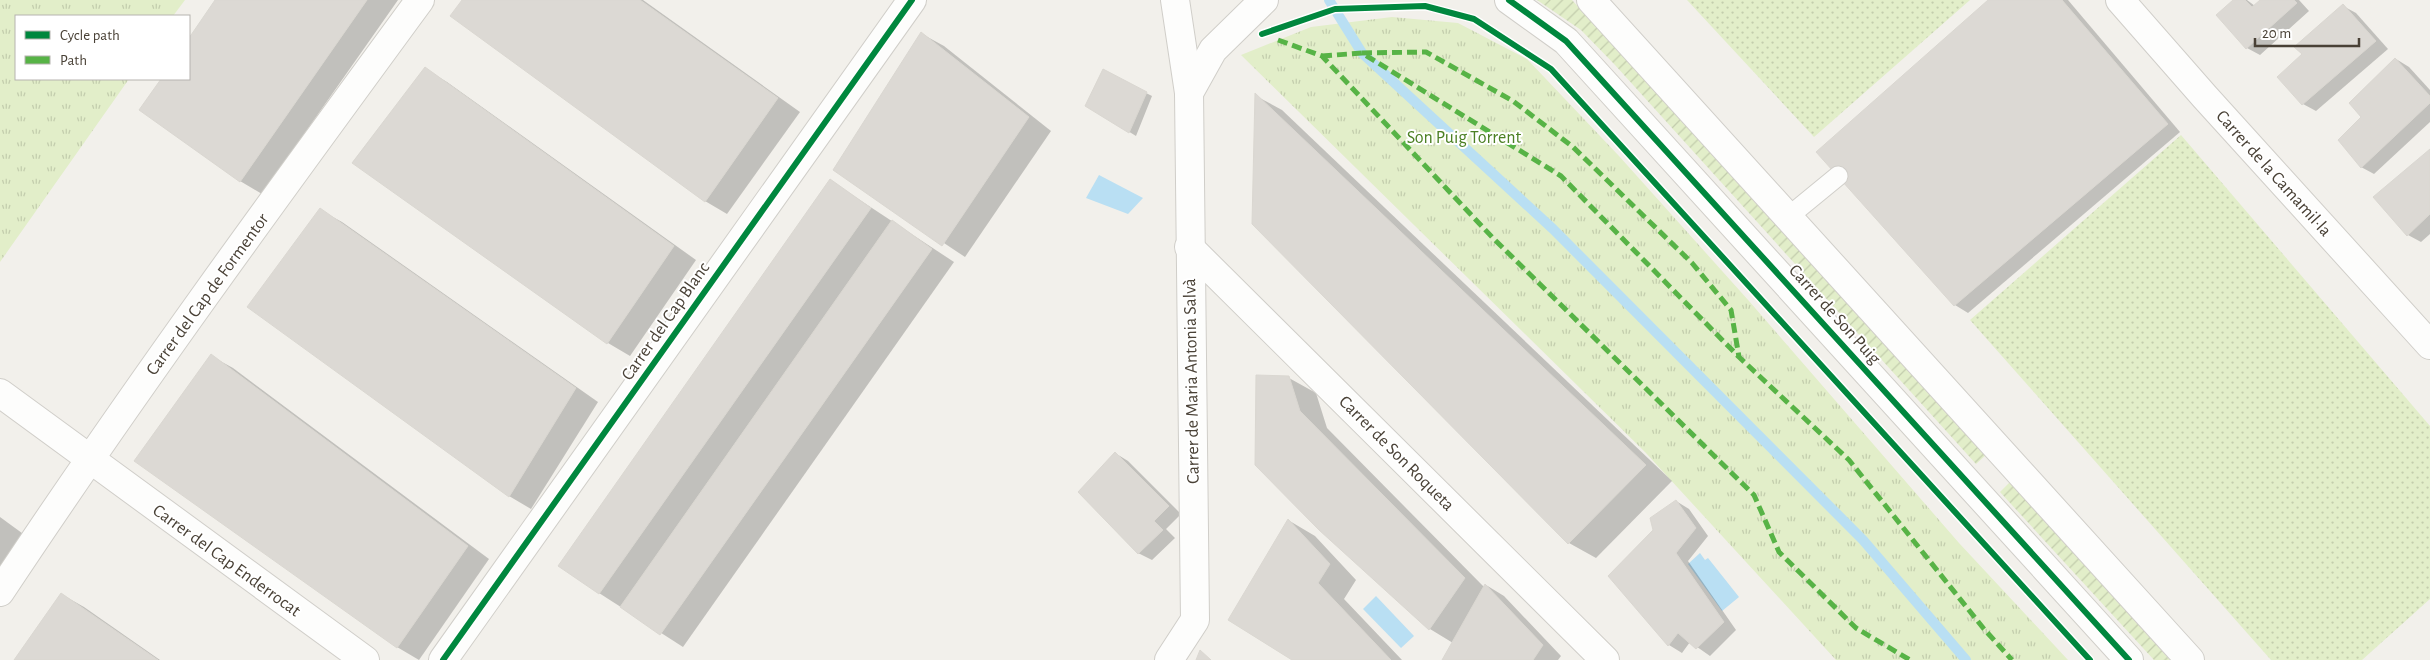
<svg xmlns="http://www.w3.org/2000/svg" width="2430" height="660" viewBox="0 0 2430 660" font-family="'Alegreya Sans',sans-serif">
	<style>
		.grass { fill: url(#grass-dots) }
		.park { fill: url(#park-tufts) }
		.garden { fill: url(#garden-furrows) }
		.water { fill: #b9dff3 }
		.shadow { fill: #0003 }
		.lines { fill: none; stroke-linecap: round; stroke-linejoin: round }
		.stream { stroke: #b9dff3; stroke-width: 10 }
		.building { fill: #dcd9d4; stroke: #dad7d1 }
		.lane-casing { stroke: #d0cec9; stroke-width: 21 }
		.street-casing { stroke: #d0cec9; stroke-width: 30 }
		.lane { stroke: #fdfdfc; stroke-width: 19 }
		.street { stroke: #fdfdfc; stroke-width: 28 }
		.quiet { stroke: #57b346; stroke-width: 5; stroke-dasharray: 10 5; stroke-linecap: butt }
		.cycleway-casing { stroke: #fff; stroke-width: 9 }
		.cycleway { stroke: #00873e; stroke-width: 6 }
		.labels { text-anchor: middle; stroke-width: 4; stroke-linejoin: round; paint-order: stroke }
		.park-label { font-size: 18px; fill: #4c8024; stroke: #fff }
		.street-label { font-size: 18px; fill: #494136; stroke: #fff }
	</style>
	<defs>
		<pattern id="grass-dots" width="8" height="8" patternUnits="userSpaceOnUse" patternTransform="scale(1.25)"><rect width="8" height="8" fill="#e2eec9"/><path d="M2 2h.1M6 6h.1" fill="none" stroke="#c3cdad" stroke-width="1.8" stroke-linecap="round"/></pattern>
		<pattern id="park-tufts" width="24" height="20" patternUnits="userSpaceOnUse" patternTransform="scale(1.25)"><rect width="24" height="20" fill="#e2eec9"/><path d="M3 7l-1-3M5 7V3M7 7l1-3M15 17l-1-3M17 17v-4M19 17l1-3" fill="none" stroke="#c3cdad"/></pattern>
		<pattern id="garden-furrows" width="10" height="10" patternUnits="userSpaceOnUse" patternTransform="scale(1.25)"><rect width="10" height="10" fill="#e2eec9"/><path d="M-1 1l2-2M0 10L10 0M9 11l2-2" fill="none" stroke="#c3cdad"/></pattern>
	</defs>
	<rect width="100%" height="100%" fill="#f2f0eb"/>
	<g class="grass">
		<path d="M 1687,0 L 1970,0 L 1814,137 Z"/>
		<path d="M 2181,135 L 2430,426 L 2430,599 L 2362,660 L 2271,660 L 1970,320 Z"/>
	</g>
	<g class="park">
		<path d="M 0,0 L 185,0 L 173,16 L 16,16 L 16,79 L 129,79 L 0,262 Z"/>
		<path d="M 1392,17 L 1458,23 L 1527,59 L 1619,156 L 1749,301 L 1959,543 L 2068,660 L 1836,660 L 1645,452 L 1241,55 L 1311,27 Z"/>
	</g>
	<g class="garden">
		<path d="M 1537,0 L 1572,0 L 1986,455 L 1976,464 L 1615,65 L 1581,30 Z"/>
		<path d="M 2011,481 L 2170,660 L 2154,660 L 2000,492 Z"/>
	</g>
	<g class="water">
		<path d="M 1099,175 L 1143,198 L 1128,214 L 1086,198 Z"/>
		<path d="M 1700,553 L 1705,560 L 1708,558 L 1739,597 L 1722,611 L 1688,564 Z"/>
		<path d="M 1376,596 L 1414,636 L 1401,648 L 1363,609 Z"/>
	</g>
	<g class="shadow">
		<path d="M 217,0 L 398,0 L 262,194 L 240,181 L 141,110 L 162,79 L 189,79 L 189,40 Z"/>
		<path d="M 464,0 L 643,0 L 800,112 L 727,214 L 705,201 Z"/>
		<path d="M 1990,0 L 2068,0 L 2180,132 L 1968,313 L 1955,305 Z"/>
		<path d="M 2234,0 L 2247,0 L 2255,6 L 2261,0 L 2299,0 L 2309,11 L 2260,55 L 2247,48 Z"/>
		<path d="M 2343,6 L 2356,13 L 2388,49 L 2316,111 L 2303,104 L 2304,54 Z"/>
		<path d="M 922,34 L 944,46 L 1051,131 L 965,257 L 834,170 Z"/>
		<path d="M 2396,59 L 2409,67 L 2430,90 L 2430,122 L 2374,174 L 2361,167 L 2363,117 Z"/>
		<path d="M 425,69 L 447,82 L 696,260 L 630,356 L 608,343 L 353,162 Z"/>
		<path d="M 1146,93 L 1152,96 L 1136,136 L 1087,106 Z"/>
		<path d="M 1256,96 L 1282,110 L 1672,481 L 1596,558 L 1569,543 Z"/>
		<path d="M 2430,151 L 2430,234 L 2421,242 L 2408,235 Z"/>
		<path d="M 831,181 L 954,262 L 683,647 L 599,593 Z"/>
		<path d="M 320,210 L 342,222 L 598,402 L 531,509 L 509,496 Z"/>
		<path d="M 211,356 L 233,368 L 489,559 L 419,660 L 397,647 Z"/>
		<path d="M 1289,378 L 1316,393 L 1327,428 L 1484,587 L 1486,585 L 1504,596 L 1561,656 L 1558,660 L 1444,660 L 1453,643 L 1430,629 L 1320,529 Z"/>
		<path d="M 1115,453 L 1128,461 L 1181,514 L 1166,529 L 1175,538 L 1152,560 L 1138,553 Z"/>
		<path d="M 1676,501 L 1689,509 L 1708,536 L 1688,561 L 1736,630 L 1710,656 L 1690,642 L 1682,653 L 1669,645 Z"/>
		<path d="M 0,517 L 26,536 L 0,573 Z"/>
		<path d="M 1288,520 L 1315,536 L 1356,580 L 1344,599 L 1402,660 L 1294,660 Z"/>
		<path d="M 61,594 L 84,607 L 160,660 L 16,660 Z"/>
	</g>
	<g class="lines">
		<path class="stream" d="M 1329,0 L 1362,53 L 1553,229 L 1863,540 L 1966,660"/>
	</g>
	<g class="building">
		<path d="M 215,0 L 367,0 L 240,182 L 139,110 L 161,79 L 189,79 L 189,38 Z"/>
		<path d="M 462,0 L 640,0 L 778,98 L 705,202 L 450,16 Z"/>
		<path d="M 1988,0 L 2062,0 L 2168,124 L 1954,306 L 1816,152 Z"/>
		<path d="M 2233,0 L 2245,0 L 2252,7 L 2260,0 L 2294,0 L 2297,3 L 2246,49 L 2216,15 Z"/>
		<path d="M 2343,4 L 2376,41 L 2302,105 L 2277,77 L 2302,54 L 2294,47 Z"/>
		<path d="M 921,32 L 1029,117 L 942,246 L 833,170 Z"/>
		<path d="M 2395,58 L 2430,96 L 2430,103 L 2361,168 L 2338,140 L 2361,117 L 2349,103 Z"/>
		<path d="M 425,67 L 674,246 L 607,344 L 352,163 Z"/>
		<path d="M 1103,69 L 1147,92 L 1129,133 L 1085,106 Z"/>
		<path d="M 1255,93 L 1646,465 L 1568,544 L 1252,224 Z"/>
		<path d="M 2430,149 L 2430,214 L 2407,236 L 2373,197 Z"/>
		<path d="M 830,179 L 871,208 L 599,594 L 558,566 Z"/>
		<path d="M 320,208 L 576,388 L 509,497 L 247,307 Z"/>
		<path d="M 892,220 L 932,249 L 660,635 L 620,607 Z"/>
		<path d="M 211,354 L 468,546 L 397,648 L 134,461 Z"/>
		<path d="M 1256,375 L 1289,376 L 1300,411 L 1465,578 L 1429,630 L 1319,530 L 1255,465 Z"/>
		<path d="M 1115,452 L 1169,506 L 1154,521 L 1163,530 L 1138,554 L 1078,492 Z"/>
		<path d="M 1676,500 L 1696,528 L 1676,553 L 1724,622 L 1696,649 L 1678,633 L 1668,646 L 1608,576 L 1653,530 L 1650,518 Z"/>
		<path d="M 1288,519 L 1330,564 L 1318,583 L 1391,660 L 1292,660 L 1228,620 Z"/>
		<path d="M 1485,584 L 1543,645 L 1533,660 L 1442,660 Z"/>
		<path d="M 61,593 L 158,660 L 14,660 Z"/>
		<path d="M 1200,650 L 1211,660 L 1196,660 Z"/>
	</g>
	<g class="lines">
		<g class="lane-casing">
			<path id="lane" d="M 1788,217 L 1838,176"/>
		</g>
		<g class="street-casing">
			<g id="street">
				<path d="M 1509,0 L 1566,41 L 2129,660"/>
				<path d="M 1591,0 L 2190,660"/>
				<path d="M 2120,0 L 2205,97 L 2430,345"/>
				<path d="M 1189,93 L 1213,50 L 1264,0"/>
				<path d="M 1189,247 L 1605,660"/>
				<path d="M 0,393 L 365,660"/>
				<path d="M 0,592 C 134,390 277,195 420,0"/>
				<path d="M 443,660 L 912,0"/>
				<path d="M 1169,660 L 1195,620 L 1189,93 L 1175,0"/>
			</g>
		</g>
		<use href="#lane" class="lane"/>
		<use href="#street" class="street"/>
		<g class="quiet">
			<path d="M 1278,40 L 1322,56 L 1492,237 L 1754,495 L 1779,552 L 1856,628 L 1910,660"/>
			<path d="M 1362,53 L 1426,52 L 1513,101 L 1573,147 L 1692,263 L 1731,310 L 1739,357"/>
			<path d="M 1322,56 L 1362,53 L 1561,176 L 1739,357 L 1849,460 L 1984,629 L 2012,660"/>
		</g>
		<g class="cycleway-casing">
			<g id="cycleway">
				<path d="M 1509,0 L 1566,41 L 2129,660"/>
				<path d="M 1262,34 L 1335,9 L 1425,6 L 1474,19 L 1551,69 L 2090,660"/>
				<path d="M 443,660 L 912,0"/>
			</g>
		</g>
		<use href="#cycleway" class="cycleway"/>
	</g>
	<g class="labels">
		<g class="park-label">
			<text x="1464" y="143">Son Puig Torrent</text>
		</g>
		<g class="street-label">
			<text transform="translate(2274 173) rotate(48)" y="6">Carrer de la Camamil·la</text>
			<text transform="translate(207 294) rotate(-54)" y="6">Carrer del Cap de Formentor</text>
			<text transform="translate(1835 314) rotate(48)" y="6">Carrer de Son Puig</text>
			<text transform="translate(665 321) rotate(-55)" y="6">Carrer del Cap Blanc</text>
			<text transform="translate(1191 381) rotate(-91)" y="6">Carrer de Maria Antonia Salvà</text>
			<text transform="translate(1397 453) rotate(45)" y="6">Carrer de Son Roqueta</text>
			<text transform="translate(227 560) rotate(36)" y="6">Carrer del Cap Enderrocat</text>
		</g>
	</g>
	<rect x="15" y="15" width="175" height="65" fill="#ffffff" stroke="#b6b3af"/>
	<rect x="25" y="31" width="25" height="8" fill="#00873e" stroke="#b6b3af"/>
	<text x="60" y="40" font-size="15" fill="#494136">Cycle path</text>
	<rect x="25" y="56" width="25" height="8" fill="#57b346" stroke="#b6b3af"/>
	<text x="60" y="65" font-size="15" fill="#494136">Path</text>
	<path d="M2255 38v8h104v-8" fill="none" stroke="#494136" stroke-width="2.5"/>
	<text x="2262" y="38" font-size="15" fill="#494136" stroke="#ffffff" stroke-width="4" paint-order="stroke">20 m</text>
</svg>
